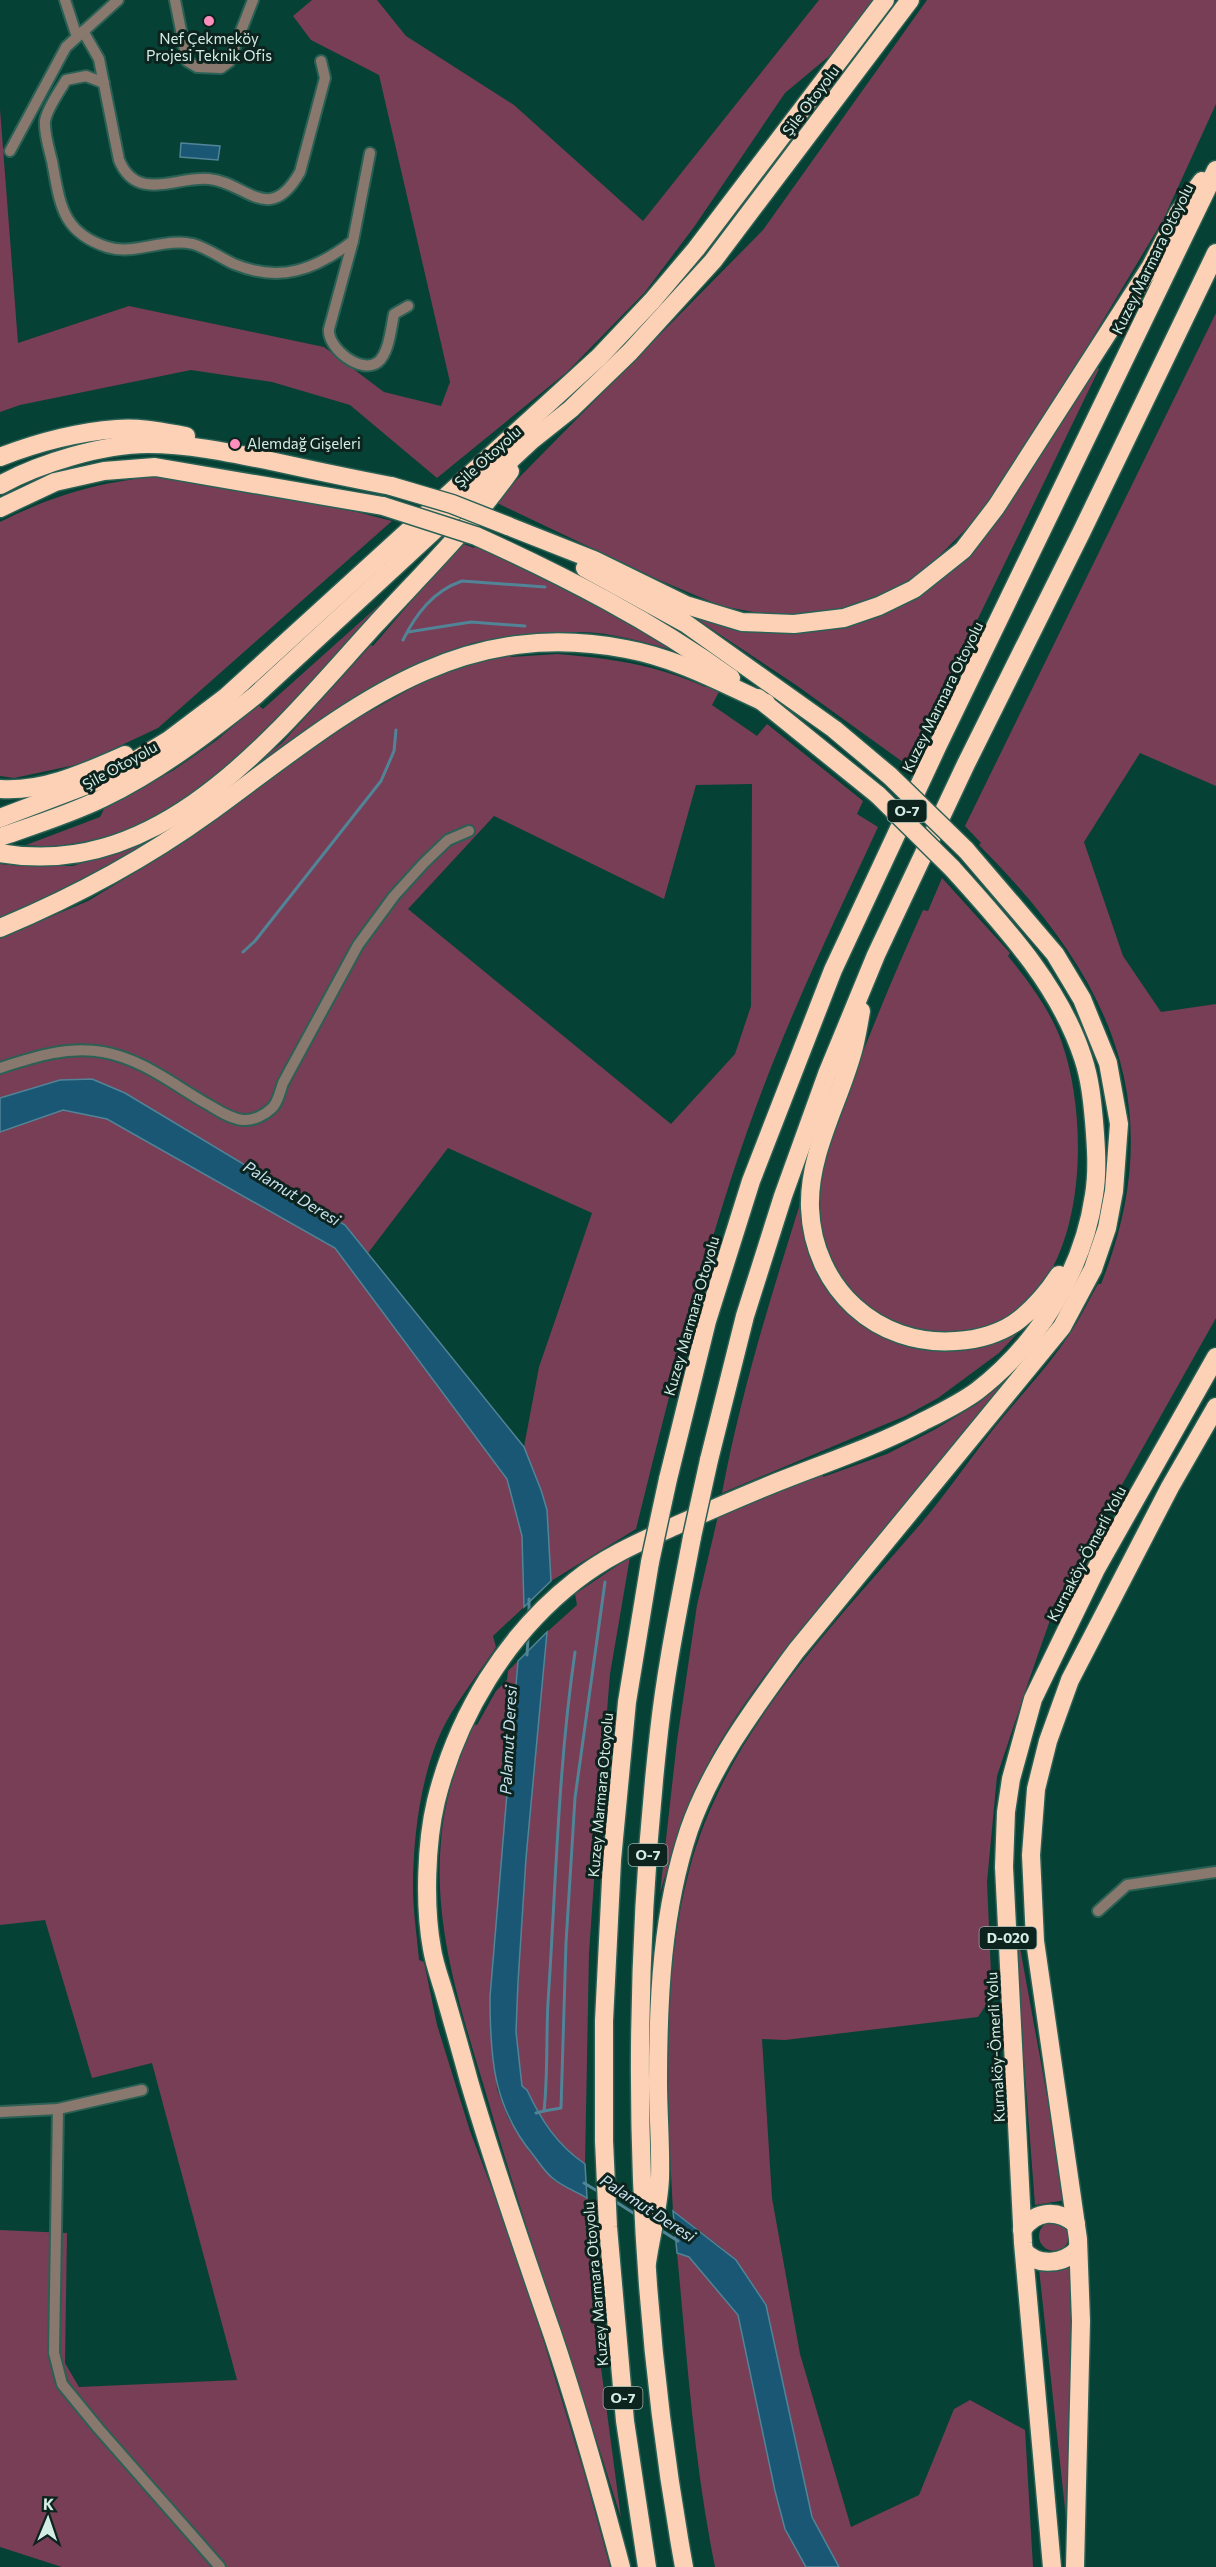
<svg xmlns="http://www.w3.org/2000/svg" width="1216" height="2567" viewBox="0 0 1216 2567" font-family="Commissioner,sans-serif">
	<style>
		.green { fill: #773e56; fill-rule: evenodd }
		.water { fill: #1a5775; stroke: #528497; stroke-width: 1.5 }
		.lines { fill: none; stroke-linecap: round; stroke-linejoin: round }
		.stream { stroke: #528497; stroke-width: 3 }
		.street-casing { stroke: #2b6055; stroke-width: 14 }
		.highway-casing { stroke: #2b6055; stroke-width: 21 }
		.street { stroke: #89786d; stroke-width: 10 }
		.highway { stroke: #fcd1b6; stroke-width: 18 }
		.highway-bridge-casing { stroke: #2b6055; stroke-width: 21; stroke-linecap: butt }
		.highway-bridge { stroke: #fcd1b6; stroke-width: 18 }
		.poi-dot { fill: #fe8ebd; stroke: #0d231d; stroke-width: 2 }
		.labels { text-anchor: middle; stroke-width: 6; stroke-linejoin: round; paint-order: stroke }
		.shield { fill: #0d231d; stroke: #98b0a9; stroke-width: 1.5 }
		.shield-label { font-size: 14px; font-weight: bold; fill: #d3ede5 }
		.poi-label { font-size: 15px; fill: #d3ede5; stroke: #0d231d }
		.street-label { font-size: 15px; fill: #d3ede5; stroke: #0d231d }
		.water-label { font-size: 16px; font-style: italic; fill: #cae2f0; stroke: #0d231d }
	</style>
	<rect width="100%" height="100%" fill="#064135"/>
	<g class="green">
		<path d="M 312,0 L 377,0 L 406,36 L 514,105 L 643,221 L 819,0 L 874,0 L 840,47 L 785,93 L 694,227 L 645,292 L 567,372 L 437,478 L 350,405 L 272,382 L 191,370 L 20,405 L 0,412 L 0,109 L 18,343 L 129,306 L 324,347 L 384,392 L 441,406 L 450,382 L 379,75 L 311,40 L 293,16 Z"/>
		<path d="M 927,0 L 1216,0 L 1216,104 L 1163,220 L 1090,342 L 980,515 L 925,570 L 889,592 L 847,608 L 801,615 L 759,613 L 721,606 L 659,580 L 495,502 L 763,230 Z"/>
		<path d="M 1216,313 L 1216,786 L 1140,753 L 1084,842 L 1123,956 L 1161,1012 L 1216,1004 L 1216,1318 L 1057,1600 L 1027,1686 L 997,1776 L 987,1882 L 992,1996 L 978,2017 L 785,2040 L 762,2039 L 772,2198 L 800,2354 L 851,2527 L 919,2495 L 954,2409 L 970,2400 L 1025,2430 L 1033,2567 L 839,2567 L 812,2517 L 766,2305 L 722,2248 L 673,2211 C 667,2099 660,1981 689,1871 C 724,1736 828,1631 917,1528 C 945,1496 969,1460 995,1427 C 1020,1396 1047,1368 1069,1335 C 1080,1319 1088,1301 1098,1284 L 1101,1284 C 1173,1104 1108,975 979,845 L 981,843 L 965,826 Z"/>
		<path d="M 1095,366 L 1099,369 L 907,765 L 796,685 L 680,608 L 799,631 L 958,565 Z"/>
		<path d="M 161,476 L 357,512 L 392,521 L 158,728 L 75,767 L 75,765 L 14,778 L 0,776 L 0,522 C 56,494 99,482 161,476 Z"/>
		<path d="M 461,543 L 474,548 L 476,545 L 570,591 L 677,651 C 646,643 612,632 579,632 C 547,632 498,636 467,645 C 355,679 256,770 161,836 C 111,870 55,895 0,919 L 0,864 L 21,866 L 73,866 L 159,837 L 282,743 L 371,645 L 373,646 Z"/>
		<path d="M 387,598 C 304,692 219,801 95,842 L 94,840 L 53,847 L 26,845 L 100,817 L 104,809 L 174,770 L 217,740 L 258,705 L 263,709 Z"/>
		<path d="M 557,654 C 609,658 658,665 705,687 L 708,685 L 720,690 L 712,705 L 757,736 L 767,724 L 863,801 L 857,814 L 878,827 C 843,903 807,978 776,1055 C 714,1208 676,1369 636,1529 L 551,1581 L 547,1510 L 541,1490 L 524,1447 L 539,1367 L 592,1213 L 448,1148 L 368,1253 L 345,1225 L 125,1093 L 92,1079 L 60,1080 L 0,1098 L 0,938 L 88,901 L 149,864 L 351,722 L 428,679 L 468,665 L 510,655 L 511,657 ZM 752,784 L 751,1006 L 735,1054 L 671,1124 L 408,909 L 494,816 L 664,899 L 696,785 Z"/>
		<path d="M 942,878 L 1010,953 L 1008,956 C 1029,982 1051,1011 1062,1043 C 1089,1120 1088,1269 1009,1316 C 994,1325 974,1330 957,1331 C 872,1338 810,1268 819,1185 C 823,1153 837,1122 848,1092 C 871,1029 896,970 923,910 L 928,911 Z"/>
		<path d="M 63,1110 L 107,1119 L 335,1248 L 507,1479 L 522,1536 L 524,1607 L 493,1636 L 496,1647 C 481,1670 464,1692 450,1715 C 422,1762 413,1833 413,1887 C 413,1911 417,1936 419,1960 L 424,1962 L 437,2025 L 470,2131 L 517,2255 L 584,2472 L 610,2567 L 62,2567 L 0,2547 L 0,2230 L 67,2233 L 65,2363 L 79,2387 L 237,2380 L 152,2063 L 92,2078 L 45,1920 L 0,1925 L 0,1132 Z"/>
		<path d="M 805,1188 L 818,1266 L 903,1342 L 1028,1322 L 999,1353 L 938,1398 L 905,1416 L 722,1493 C 742,1387 773,1290 805,1188 Z"/>
		<path d="M 1012,1376 C 959,1438 907,1502 855,1565 C 808,1621 758,1678 720,1742 C 692,1789 676,1841 660,1893 L 677,1741 L 697,1605 L 718,1516 L 823,1474 L 823,1477 L 887,1454 L 934,1430 L 977,1404 Z"/>
		<path d="M 630,1557 L 610,1674 L 599,1810 L 589,1953 L 585,2164 C 557,2145 541,2120 527,2090 L 522,2086 L 516,2032 L 518,1982 L 526,1858 L 547,1632 L 577,1605 L 575,1594 Z"/>
		<path d="M 518,1661 L 490,1997 L 497,2089 L 508,2118 L 529,2151 L 553,2180 L 587,2198 L 600,2360 L 621,2518 C 577,2375 526,2234 485,2090 C 461,2010 433,1927 441,1841 C 444,1800 457,1762 473,1724 L 477,1725 L 496,1691 L 507,1680 L 508,1671 Z"/>
		<path d="M 1012,1904 L 1066,2200 L 1035,2205 Z"/>
		<circle cx="1054" cy="2236" r="15"/>
		<path d="M 677,2253 L 689,2257 L 738,2315 L 785,2529 L 806,2567 L 715,2567 C 694,2464 687,2358 677,2253 Z"/>
		<path d="M 1073,2265 L 1066,2518 L 1039,2269 Z"/>
	</g>
	<g class="water">
		<path d="M 181,143 L 220,146 L 218,160 L 180,157 Z"/>
		<path d="M 92,1079 L 125,1093 L 345,1225 L 524,1447 L 541,1490 L 547,1510 L 551,1581 L 524,1607 L 522,1536 L 507,1479 L 335,1248 L 107,1119 L 63,1110 L 0,1132 L 0,1098 L 60,1080 Z"/>
		<path d="M 547,1632 L 526,1858 L 518,1982 L 516,2032 L 522,2086 L 527,2090 C 541,2120 557,2145 585,2164 L 587,2198 C 577,2192 564,2187 555,2180 C 547,2175 540,2164 534,2156 C 493,2107 490,2058 490,1997 L 518,1661 Z"/>
		<path d="M 673,2211 L 736,2260 L 766,2305 L 812,2517 L 839,2567 L 806,2567 L 785,2529 L 775,2491 L 738,2315 L 689,2257 L 677,2253 Z"/>
	</g>
	<g class="lines">
		<g class="stream">
			<path d="M 408,632 L 471,622 L 525,626"/>
			<path d="M 403,640 C 416,614 433,591 462,581 L 545,587"/>
			<path d="M 243,952 L 255,941 L 381,781 L 394,751 L 396,730"/>
			<path d="M 529,1613 L 529,1599"/>
			<path d="M 527,1655 L 528,1638"/>
			<path d="M 544,2111 L 561,2108 L 566,1943 L 575,1798 L 605,1582"/>
			<path d="M 536,2113 L 544,2111 C 548,2075 546,2038 548,2002 C 556,1885 558,1768 575,1652"/>
			<path d="M 584,2183 L 599,2192"/>
			<path d="M 613,2200 L 638,2216"/>
			<path d="M 659,2229 L 678,2241"/>
		</g>
		<g class="street-casing">
			<g id="street">
				<path d="M 65,0 L 77,37"/>
				<path d="M 175,0 L 187,61 L 197,67 L 221,68 L 229,62 L 253,0"/>
				<path d="M 83,31 L 99,59 L 119,160 C 137,203 175,176 209,179 C 246,182 269,227 300,172 L 325,78 L 321,61"/>
				<path d="M 104,83 L 86,76 L 66,80 C 60,91 47,108 45,121 C 44,133 49,149 52,161 C 60,203 61,232 107,247 C 134,256 165,237 193,244 C 207,248 221,258 234,264 C 280,283 315,270 353,241"/>
				<path d="M 10,151 L 66,47 L 118,0"/>
				<path d="M 370,153 L 353,241 L 329,329 C 327,348 361,375 378,362 C 389,353 391,328 394,314 L 408,306"/>
				<path d="M 0,1068 C 34,1057 67,1046 103,1052 C 143,1059 175,1086 209,1105 C 219,1111 231,1119 243,1120 C 253,1121 265,1115 272,1108 C 278,1103 280,1091 283,1083 L 358,945 L 394,896 L 424,863 L 448,840 L 469,831"/>
				<path d="M 1098,1911 L 1127,1885 L 1216,1872"/>
				<path d="M 58,2109 L 54,2353 L 62,2384 L 98,2428 L 220,2567"/>
				<path d="M 0,2112 L 58,2109 L 142,2090"/>
			</g>
		</g>
		<g class="highway-casing">
			<g id="highway">
				<path d="M 0,457 C 36,443 78,432 117,429 C 140,427 163,432 186,436"/>
				<path d="M 0,485 C 40,463 103,444 148,444 C 188,444 227,452 266,460 C 307,469 349,478 391,486"/>
				<path d="M 0,508 L 55,482 L 104,471 L 155,467 L 383,506"/>
				<path d="M 508,526 L 594,560 L 686,605 L 742,622 L 794,624 L 844,618 L 879,606 L 914,589 L 963,550 L 996,507 L 1151,266 L 1179,212 L 1202,181"/>
				<path d="M 476,536 C 564,576 652,621 731,678"/>
				<path d="M 585,568 L 685,623 L 834,729 L 890,776"/>
				<path d="M 758,698 L 878,795"/>
				<path d="M 0,789 C 44,792 86,772 125,755"/>
				<path d="M 0,818 L 108,777 L 169,740 L 226,697 L 599,357 L 652,301 L 696,249 L 885,0"/>
				<path d="M 0,837 C 35,825 70,814 103,798 C 159,771 208,733 256,695 L 532,440 L 571,409 L 630,352 L 713,261 L 910,0"/>
				<path d="M 0,853 C 163,882 278,731 375,625 C 421,575 471,526 510,471"/>
				<path d="M 0,928 C 74,897 145,859 210,812 C 342,716 451,615 626,649 C 676,658 720,682 766,703"/>
				<path d="M 861,1011 C 859,1023 857,1035 854,1047 C 841,1099 808,1152 810,1208 C 813,1288 877,1347 956,1341 C 978,1340 1003,1333 1020,1319 C 1035,1307 1048,1292 1059,1275"/>
				<path d="M 709,1460 L 745,1316 L 783,1196 L 827,1074 L 876,955 L 966,764 L 1082,531 L 1216,253"/>
				<path d="M 668,1479 L 707,1321 L 751,1181 L 833,970 L 938,745 L 1216,170"/>
				<path d="M 1022,2230 C 1036,2210 1057,2209 1076,2224"/>
				<path d="M 1024,2251 C 1038,2267 1064,2264 1078,2249"/>
				<path d="M 647,2263 C 651,2235 659,2206 660,2178 C 661,2146 658,2114 658,2082 C 658,1998 662,1911 689,1830 C 712,1764 755,1707 796,1651 L 1062,1327 L 1093,1269 L 1107,1228 L 1114,1191 L 1119,1124 L 1108,1063 L 1082,999 L 1055,954 L 966,850"/>
				<path d="M 621,2567 C 600,2488 578,2410 552,2333 C 523,2250 494,2166 469,2081 C 461,2051 452,2020 443,1989 C 439,1976 434,1962 432,1949 C 424,1906 426,1843 436,1801 C 457,1716 506,1635 575,1581 C 606,1556 642,1541 677,1525 C 713,1509 749,1493 785,1479 C 831,1461 878,1445 922,1422 C 940,1413 961,1403 977,1391 C 1038,1344 1083,1271 1094,1195 C 1098,1171 1096,1145 1094,1121 C 1092,1099 1090,1079 1083,1058 C 1059,984 1003,925 952,868"/>
				<path d="M 647,2567 L 625,2421 L 608,2227 L 604,2141 L 604,2021 L 612,1860 L 627,1702 L 650,1562"/>
				<path d="M 684,2567 C 634,2291 628,2010 659,1732 C 666,1667 680,1601 692,1537"/>
				<path d="M 1052,2567 L 1023,2243 L 1004,1867 L 1006,1812 L 1011,1779 L 1033,1699 L 1096,1569 L 1216,1357"/>
				<path d="M 1075,2567 L 1081,2321 L 1078,2239 L 1035,1941 L 1031,1855 L 1036,1789 L 1048,1741 L 1070,1680 L 1170,1487 L 1216,1407"/>
			</g>
		</g>
		<use href="#street" class="street"/>
		<use href="#highway" class="highway"/>
		<g class="highway-bridge-casing">
			<g id="highway-bridge">
				<path d="M 391,486 L 452,504 L 508,526"/>
				<path d="M 383,506 L 476,536"/>
				<path d="M 890,776 L 966,850"/>
				<path d="M 878,795 L 952,868"/>
				<path d="M 692,1537 L 709,1460"/>
				<path d="M 650,1562 L 668,1479"/>
			</g>
		</g>
		<use href="#highway-bridge" class="highway-bridge"/>
	</g>
	<g class="poi-dot">
		<circle cx="209" cy="21" r="6"/>
		<circle cx="235" cy="444" r="6"/>
	</g>
	<g class="labels">
		<g class="shield">
			<rect x="887.5" y="800" width="39" height="22" rx="4.5"/>
			<rect x="628.5" y="1844" width="39" height="22" rx="4.5"/>
			<rect x="979.5" y="1927" width="57" height="22" rx="4.5"/>
			<rect x="603.5" y="2387" width="39" height="22" rx="4.5"/>
		</g>
		<g class="shield-label">
			<text x="907" y="816">O-7</text>
			<text x="648" y="1860">O-7</text>
			<text x="1008" y="1943">D-020</text>
			<text x="623" y="2403">O-7</text>
		</g>
		<g class="poi-label">
			<text x="209" y="44">Nef Çekmeköy<tspan x="209" dy="17">Projesi Teknik Ofis</tspan></text>
			<text x="247" y="449" text-anchor="start">Alemdağ Gişeleri</text>
		</g>
		<g class="street-label">
			<text transform="translate(811 101) rotate(-53)" y="5">Şile Otoyolu</text>
			<text transform="translate(1153 259) rotate(-64)" y="5">Kuzey Marmara Otoyolu</text>
			<text transform="translate(488 457) rotate(-42)" y="5">Şile Otoyolu</text>
			<text transform="translate(943 697) rotate(-64)" y="5">Kuzey Marmara Otoyolu</text>
			<text transform="translate(120 766) rotate(-29)" y="5">Şile Otoyolu</text>
			<text transform="translate(692 1316) rotate(-74)" y="5">Kuzey Marmara Otoyolu</text>
			<text transform="translate(1087 1554) rotate(-62)" y="5">Kurnaköy-Ömerli Yolu</text>
			<text transform="translate(601 1795) rotate(-85)" y="5">Kuzey Marmara Otoyolu</text>
			<text transform="translate(996 2047) rotate(-93)" y="5">Kurnaköy-Ömerli Yolu</text>
			<text transform="translate(596 2284) rotate(-95)" y="5">Kuzey Marmara Otoyolu</text>
		</g>
		<g class="water-label">
			<text transform="translate(292 1193) rotate(31)" y="6">Palamut Deresi</text>
			<text transform="translate(508 1740) rotate(-87)" y="6">Palamut Deresi</text>
			<text transform="translate(648 2208) rotate(33)" y="6">Palamut Deresi</text>
		</g>
	</g>
	<g transform="translate(48 2519) rotate(2)" stroke="#0d231d" stroke-width="4.5" paint-order="stroke">
	<path d="M0-4.5L10 22L0 15L-10 22Z" fill="#d3ede5"/>
	<text y="-9" font-size="16" font-weight="bold" text-anchor="middle" fill="#d3ede5">K</text>
	</g>
</svg>
